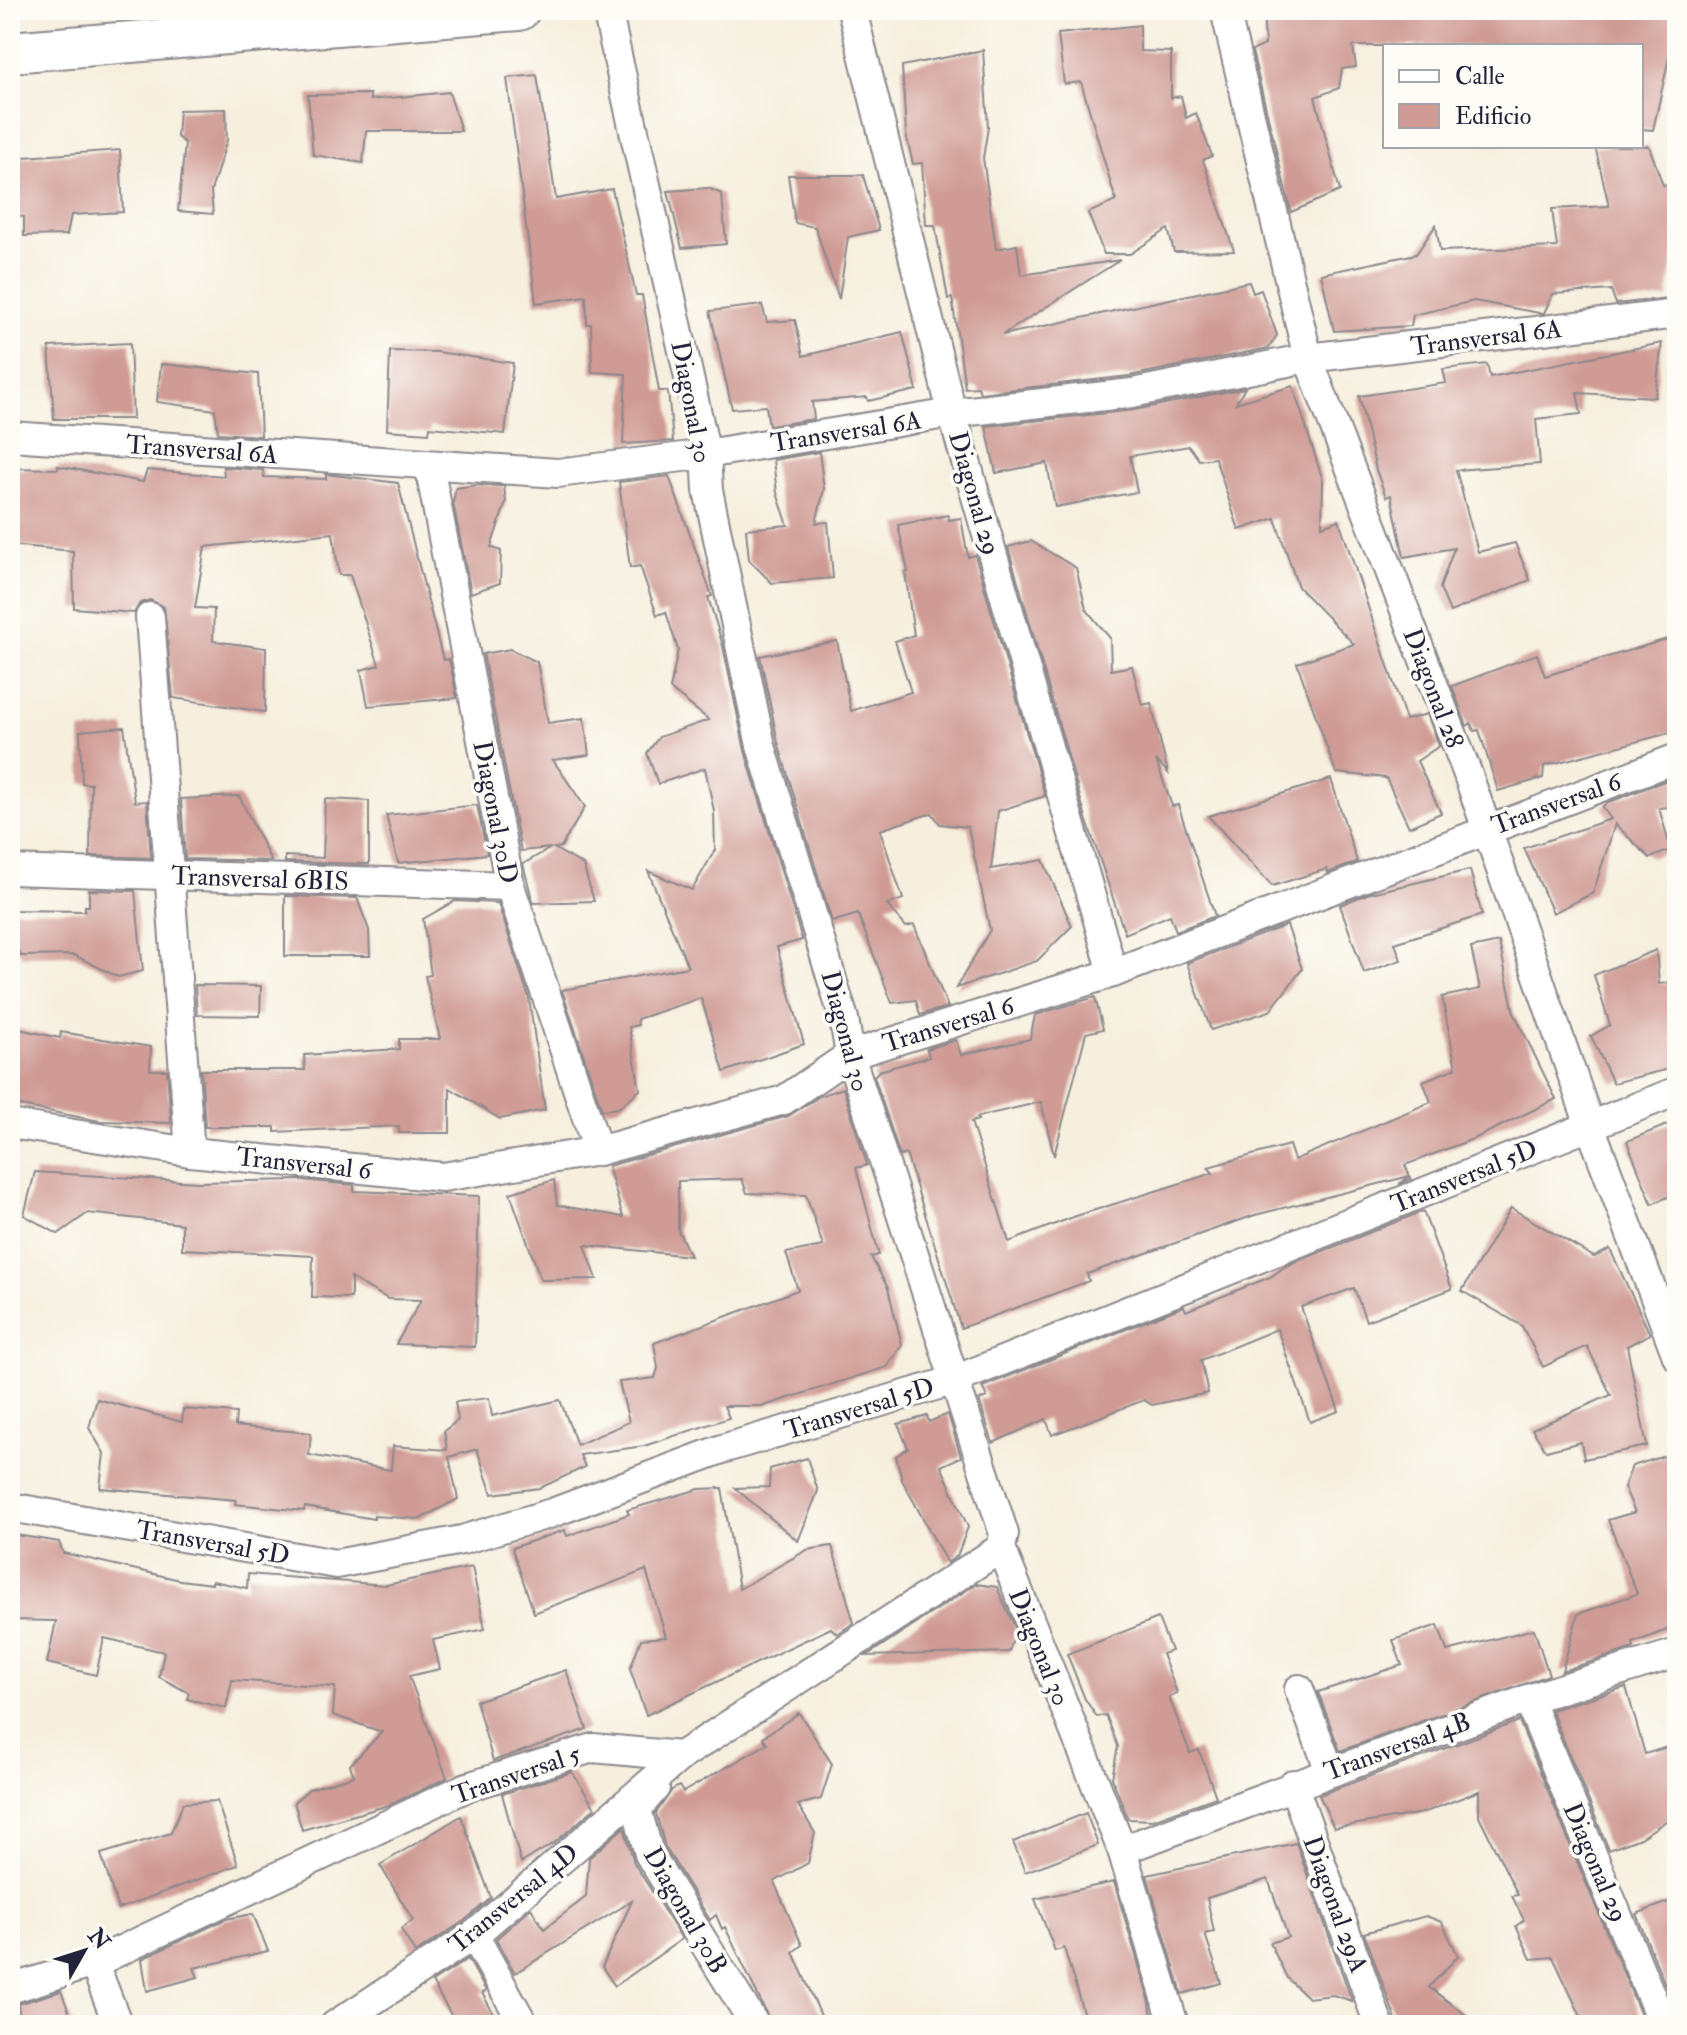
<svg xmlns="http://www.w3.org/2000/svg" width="1687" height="2035" viewBox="0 0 1687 2035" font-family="'IM FELL Double Pica',serif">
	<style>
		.building { fill: #d09b95 }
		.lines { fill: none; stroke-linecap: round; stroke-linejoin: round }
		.street-casing { stroke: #8c888c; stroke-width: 32 }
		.secondary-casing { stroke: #8c888c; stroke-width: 44 }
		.street { stroke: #fff; stroke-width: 28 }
		.secondary { stroke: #fff; stroke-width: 40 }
		.labels { text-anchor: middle; stroke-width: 7; stroke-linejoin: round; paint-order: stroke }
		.street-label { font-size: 26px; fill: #22223b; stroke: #fdfcf7 }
	</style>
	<rect width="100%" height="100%" fill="#fdfcf7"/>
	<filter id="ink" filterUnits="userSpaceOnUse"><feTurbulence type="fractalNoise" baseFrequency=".0125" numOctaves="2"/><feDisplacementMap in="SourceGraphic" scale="16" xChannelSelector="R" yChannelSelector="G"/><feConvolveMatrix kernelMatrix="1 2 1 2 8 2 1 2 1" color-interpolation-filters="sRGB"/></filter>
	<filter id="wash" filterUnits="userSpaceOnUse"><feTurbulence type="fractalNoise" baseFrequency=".006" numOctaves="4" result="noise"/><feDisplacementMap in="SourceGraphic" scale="32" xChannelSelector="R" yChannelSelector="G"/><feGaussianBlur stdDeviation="1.8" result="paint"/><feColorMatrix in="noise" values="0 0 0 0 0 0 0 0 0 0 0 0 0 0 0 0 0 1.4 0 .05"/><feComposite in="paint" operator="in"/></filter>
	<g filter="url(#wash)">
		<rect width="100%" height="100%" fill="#f6efde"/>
		<g id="blocks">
			<g class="building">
				<path d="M 1263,10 L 1347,10 L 1348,15 L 1409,10 L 1673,10 L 1676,26 L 1653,130 L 1641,129 L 1641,46 L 1353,46 L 1356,67 L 1342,69 L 1339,88 L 1315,97 L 1340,191 L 1291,212 L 1252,51 L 1265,45 Z"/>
				<path d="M 1140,25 L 1140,51 L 1171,52 L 1171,98 L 1181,96 L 1186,118 L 1196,113 L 1212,156 L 1203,160 L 1234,251 L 1174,252 L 1168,229 L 1130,254 L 1104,254 L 1088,213 L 1116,201 L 1081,82 L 1064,84 L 1058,34 Z"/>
				<path d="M 983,50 L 988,127 L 983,158 L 996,249 L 1017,245 L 1021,275 L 1120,260 L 1002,335 L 1249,282 L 1253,293 L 1261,290 L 1277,335 L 1269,348 L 1129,376 L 980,393 L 978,387 L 965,388 L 952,298 L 948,299 L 935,225 L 926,225 L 922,163 L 913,164 L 906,134 L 902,66 Z"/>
				<path d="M 537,75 L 556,199 L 612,189 L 636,295 L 642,295 L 659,391 L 668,391 L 673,441 L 623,444 L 626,374 L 592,372 L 591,324 L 587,324 L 586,296 L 536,303 L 507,78 Z"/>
				<path d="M 449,92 L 461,131 L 366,131 L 363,163 L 313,155 L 308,95 L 370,94 L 370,100 Z"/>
				<path d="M 226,109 L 227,140 L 211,191 L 213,214 L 178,211 L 185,143 L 177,137 L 179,110 Z"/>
				<path d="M 1595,146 L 1649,146 L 1663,185 L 1677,183 L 1677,229 L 1668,298 L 1616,304 L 1611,290 L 1553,294 L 1544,313 L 1539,313 L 1474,301 L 1413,315 L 1411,326 L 1334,331 L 1321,274 L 1416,254 L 1436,225 L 1440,251 L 1557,247 L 1552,209 L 1609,206 Z"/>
				<path d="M 120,150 L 123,212 L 71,215 L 67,235 L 24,236 L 24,217 L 10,214 L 10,158 Z"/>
				<path d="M 788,175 L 863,175 L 879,230 L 848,237 L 839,299 L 815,227 L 795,223 Z"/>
				<path d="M 708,188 L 722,194 L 726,244 L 682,248 L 668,191 Z"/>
				<path d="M 762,305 L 767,322 L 795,320 L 803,356 L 902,332 L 917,390 L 868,401 L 867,397 L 812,402 L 814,419 L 769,426 L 766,406 L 732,409 L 710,311 Z"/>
				<path d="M 130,343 L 133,419 L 54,419 L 49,347 Z"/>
				<path d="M 1662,343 L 1655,397 L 1577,393 L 1581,414 L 1536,419 L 1540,464 L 1456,470 L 1478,552 L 1515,543 L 1530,580 L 1450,612 L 1440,588 L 1454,548 L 1404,557 L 1391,495 L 1386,497 L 1376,470 L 1359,396 L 1446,383 L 1443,369 L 1487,364 L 1490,377 Z"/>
				<path d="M 390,351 L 437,352 L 513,363 L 505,434 L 430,427 L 429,433 L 387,430 Z"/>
				<path d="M 161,364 L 258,374 L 261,436 L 218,433 L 215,410 L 157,402 Z"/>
				<path d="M 1293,386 L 1323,481 L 1322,526 L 1339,520 L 1406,720 L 1427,714 L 1439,746 L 1417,761 L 1441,813 L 1409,827 L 1386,778 L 1336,773 L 1297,663 L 1354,644 L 1298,587 L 1275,518 L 1239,530 L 1215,458 L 1199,460 L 1189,446 L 1130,456 L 1137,492 L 1055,507 L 1047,463 L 996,473 L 986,426 L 1134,410 L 1245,388 L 1236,403 Z"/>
				<path d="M 819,452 L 824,489 L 816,523 L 828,522 L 833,578 L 772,583 L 749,560 L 746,529 L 788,525 L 777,493 L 773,460 Z"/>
				<path d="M 58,466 L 143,482 L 147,470 L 224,476 L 223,467 L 263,470 L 264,477 L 326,479 L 326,474 L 398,483 L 443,660 L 449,659 L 457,698 L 368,706 L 361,670 L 379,665 L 350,575 L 339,575 L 333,533 L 205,547 L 195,608 L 214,609 L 213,641 L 266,648 L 265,712 L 173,698 L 164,607 L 150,600 L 140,603 L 134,613 L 74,608 L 73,551 L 10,545 L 10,468 L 58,469 Z"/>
				<path d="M 669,476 L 712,596 L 708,597 L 723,646 L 745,751 L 802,940 L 777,947 L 804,1044 L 724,1072 L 701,998 L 637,1019 L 638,1025 L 629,1027 L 640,1090 L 618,1108 L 602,1110 L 562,990 L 688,967 L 648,871 L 692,890 L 715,850 L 714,811 L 705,768 L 658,784 L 647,753 L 659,737 L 709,720 L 670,689 L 678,650 L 666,612 L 657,615 L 640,566 L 630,568 L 619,482 Z"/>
				<path d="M 477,485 L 504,486 L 506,502 L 491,547 L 501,551 L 500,583 L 471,593 L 453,502 L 456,488 Z"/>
				<path d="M 948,515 L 949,520 L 961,518 L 968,557 L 975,555 L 1045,796 L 998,811 L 991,869 L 1043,860 L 1072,926 L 1037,961 L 956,988 L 990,930 L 968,827 L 940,824 L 932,813 L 880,830 L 903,899 L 887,905 L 906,927 L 914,925 L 948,1007 L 920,1015 L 916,1000 L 892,1003 L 858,914 L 832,922 L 778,742 L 760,656 L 837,641 L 851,711 L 911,692 L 895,641 L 914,635 L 905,572 L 908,572 L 898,525 Z"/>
				<path d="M 1031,541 L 1076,568 L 1086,609 L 1110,638 L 1111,670 L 1132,666 L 1142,705 L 1151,703 L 1168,773 L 1156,760 L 1172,806 L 1178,805 L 1215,916 L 1176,931 L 1170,915 L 1125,934 L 1086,818 L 1008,547 Z"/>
				<path d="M 1677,636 L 1677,731 L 1544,766 L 1543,778 L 1498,791 L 1479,730 L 1474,731 L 1471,723 L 1467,726 L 1452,686 L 1537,654 L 1545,676 Z"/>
				<path d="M 510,649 L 537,662 L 548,723 L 584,718 L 589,755 L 553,760 L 585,807 L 561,847 L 554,848 L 583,865 L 594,901 L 533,903 L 523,864 L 551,848 L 521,851 L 483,654 Z"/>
				<path d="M 124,727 L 135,802 L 147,801 L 151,858 L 90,856 L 91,784 L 82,783 L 80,731 Z"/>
				<path d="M 1677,776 L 1677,806 L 1659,808 L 1671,850 L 1650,858 L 1615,824 L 1593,893 L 1553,913 L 1524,848 L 1611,819 L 1602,807 L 1607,803 Z"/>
				<path d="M 1331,779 L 1357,862 L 1328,873 L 1327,869 L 1272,886 L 1208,816 Z"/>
				<path d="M 239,796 L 271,861 L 185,859 L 181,799 Z"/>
				<path d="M 325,799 L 369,801 L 369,864 L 285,862 L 285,856 L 323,858 Z"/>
				<path d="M 477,805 L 487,854 L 398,863 L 386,815 Z"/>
				<path d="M 1470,870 L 1482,915 L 1395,943 L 1401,960 L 1364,973 L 1340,905 L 1367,894 Z"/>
				<path d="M 89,890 L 135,891 L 143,971 L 118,977 L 74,955 L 21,956 L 20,952 L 10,953 L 10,910 L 85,911 L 85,906 L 89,906 Z"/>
				<path d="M 285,896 L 357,898 L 369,930 L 370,956 L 285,956 Z"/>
				<path d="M 455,901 L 498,903 L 529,998 L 545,1110 L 500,1119 L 450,1088 L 450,1133 L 399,1133 L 399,1126 L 275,1132 L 275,1127 L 205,1127 L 201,1070 L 305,1070 L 304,1055 L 399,1049 L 399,1039 L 440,1039 L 425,976 L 431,975 L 423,919 Z"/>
				<path d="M 1287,925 L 1302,969 L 1270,1011 L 1211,1030 L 1187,963 Z"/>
				<path d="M 1499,942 L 1514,1013 L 1556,1099 L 1478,1137 L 1405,1165 L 1411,1179 L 1399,1184 L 1410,1176 L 1255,1215 L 1087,1274 L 1089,1281 L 961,1328 L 906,1154 L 900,1156 L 874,1076 L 879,1071 L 929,1057 L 927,1049 L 956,1040 L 961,1055 L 1030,1039 L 1035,1015 L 1095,997 L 1103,1029 L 1086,1033 L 1054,1156 L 1041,1102 L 977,1117 L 978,1120 L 971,1122 L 1009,1242 L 1076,1216 L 1213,1173 L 1208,1167 L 1289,1145 L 1294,1160 L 1431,1102 L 1423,1081 L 1456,1068 L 1442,997 L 1480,989 L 1471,948 Z"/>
				<path d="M 1656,950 L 1659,984 L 1677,982 L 1677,1067 L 1613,1083 L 1591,1036 L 1610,1025 L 1594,975 Z"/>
				<path d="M 195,985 L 261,986 L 260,1016 L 197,1015 Z"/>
				<path d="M 10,1027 L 60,1038 L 61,1032 L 151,1047 L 150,1070 L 167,1070 L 171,1123 L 100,1121 L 10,1104 Z"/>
				<path d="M 843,1088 L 867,1165 L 856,1168 L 879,1255 L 871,1257 L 888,1288 L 902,1345 L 887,1367 L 764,1406 L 724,1406 L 729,1418 L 644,1446 L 580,1455 L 585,1467 L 540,1488 L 492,1494 L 477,1449 L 449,1457 L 458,1499 L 420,1519 L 374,1516 L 374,1519 L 305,1507 L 304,1511 L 235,1504 L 236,1500 L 100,1488 L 104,1453 L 89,1428 L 97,1399 L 182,1422 L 183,1409 L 236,1413 L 235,1426 L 311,1433 L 309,1455 L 391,1470 L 393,1446 L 447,1450 L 444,1431 L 458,1420 L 455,1402 L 489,1398 L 492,1416 L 560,1400 L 577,1445 L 629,1422 L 619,1382 L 655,1378 L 658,1368 L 654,1343 L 798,1290 L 786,1253 L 823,1246 L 806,1195 L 747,1193 L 742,1179 L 678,1181 L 678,1230 L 690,1256 L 585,1245 L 597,1279 L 541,1280 L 510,1193 L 554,1180 L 557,1205 L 623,1217 L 608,1166 L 788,1116 L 820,1096 Z"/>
				<path d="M 1677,1121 L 1677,1193 L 1652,1204 L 1627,1141 Z"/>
				<path d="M 35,1172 L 198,1182 L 301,1180 L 354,1185 L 354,1191 L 479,1196 L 475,1347 L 396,1344 L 421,1300 L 388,1299 L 351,1278 L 351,1298 L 312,1297 L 313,1256 L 182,1249 L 182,1224 L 88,1213 L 58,1234 L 24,1215 Z"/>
				<path d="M 1511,1208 L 1594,1257 L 1610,1249 L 1650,1334 L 1627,1346 L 1647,1446 L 1584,1459 L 1581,1442 L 1546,1451 L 1532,1429 L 1611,1395 L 1587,1346 L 1543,1367 L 1522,1326 L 1462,1291 Z"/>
				<path d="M 1423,1211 L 1452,1289 L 1366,1321 L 1354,1288 L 1301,1307 L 1339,1411 L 1310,1422 L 1277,1329 L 1201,1360 L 1208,1393 L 1152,1405 L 1144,1400 L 1052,1435 L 1046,1419 L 993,1443 L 979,1400 L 987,1397 L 982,1387 L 1184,1306 L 1186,1311 L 1270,1277 L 1286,1266 Z"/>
				<path d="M 948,1414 L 961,1457 L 941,1466 L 968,1527 L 957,1556 L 947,1563 L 902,1480 L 896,1456 L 908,1448 L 898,1424 L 927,1416 L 929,1422 Z"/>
				<path d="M 1677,1452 L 1677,1626 L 1633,1643 L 1634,1648 L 1562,1671 L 1578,1614 L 1637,1594 L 1608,1520 L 1635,1512 L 1624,1487 L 1632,1466 Z"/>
				<path d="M 807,1458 L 818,1491 L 798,1541 L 735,1488 L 769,1487 L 770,1469 Z"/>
				<path d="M 722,1488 L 739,1589 L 807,1550 L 832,1546 L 854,1623 L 837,1634 L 831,1628 L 646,1715 L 630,1669 L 641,1639 L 666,1637 L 646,1570 L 534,1613 L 512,1548 L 565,1530 L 567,1536 L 629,1514 L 627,1510 L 699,1489 Z"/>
				<path d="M 10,1534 L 59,1542 L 63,1553 L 180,1580 L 212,1584 L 212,1581 L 247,1588 L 248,1574 L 386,1585 L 472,1567 L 485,1629 L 433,1640 L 440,1669 L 409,1676 L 447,1778 L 389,1805 L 302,1830 L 294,1802 L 309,1789 L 354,1776 L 350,1765 L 382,1732 L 333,1715 L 335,1687 L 232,1680 L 226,1708 L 187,1699 L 189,1693 L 159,1677 L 164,1652 L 104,1638 L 96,1675 L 47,1663 L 56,1621 L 10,1620 L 16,1592 L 10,1585 Z"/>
				<path d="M 976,1584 L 997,1587 L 1016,1630 L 1009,1652 L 866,1656 Z"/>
				<path d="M 1158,1618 L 1171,1651 L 1162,1654 L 1177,1693 L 1169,1697 L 1190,1753 L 1199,1750 L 1216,1797 L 1153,1820 L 1128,1819 L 1112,1778 L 1118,1746 L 1106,1715 L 1097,1717 L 1085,1699 L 1067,1654 Z"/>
				<path d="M 1438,1625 L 1447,1651 L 1534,1629 L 1549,1675 L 1340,1751 L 1318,1692 L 1402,1665 L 1393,1640 Z"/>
				<path d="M 566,1670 L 587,1729 L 493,1761 L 476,1701 Z"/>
				<path d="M 1626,1687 L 1645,1754 L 1677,1744 L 1677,1814 L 1640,1838 L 1609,1850 L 1551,1710 Z"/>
				<path d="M 799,1713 L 832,1764 L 821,1799 L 798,1805 L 815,1833 L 808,1863 L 774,1882 L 802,1945 L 793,1952 L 825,2025 L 772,2025 L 725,1927 L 722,1929 L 716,1915 L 710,1920 L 665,1847 L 656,1813 L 672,1790 L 679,1786 L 683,1792 L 767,1744 L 763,1737 Z"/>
				<path d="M 1519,1721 L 1645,2025 L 1585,2025 L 1553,1957 L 1531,1959 L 1516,1926 L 1524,1920 L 1512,1896 L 1518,1895 L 1479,1816 L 1479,1791 L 1423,1813 L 1334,1828 L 1319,1795 Z"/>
				<path d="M 572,1772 L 595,1808 L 554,1843 L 521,1863 L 502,1794 Z"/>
				<path d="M 217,1801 L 238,1865 L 118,1909 L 101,1854 L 171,1833 L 183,1803 Z"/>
				<path d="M 1086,1813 L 1098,1845 L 1025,1872 L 1013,1842 Z"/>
				<path d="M 461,1816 L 491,1898 L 464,1921 L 415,1953 L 401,1929 L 413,1920 L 380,1865 Z"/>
				<path d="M 624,1827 L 634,1863 L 682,1939 L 615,1986 L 602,1967 L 632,1901 L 515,1973 L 496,1939 L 531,1908 L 544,1929 L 586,1897 L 589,1858 Z"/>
				<path d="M 1296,1843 L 1352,2001 L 1333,1995 L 1308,1998 L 1287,1978 L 1270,1943 L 1288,1937 L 1268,1879 L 1207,1898 L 1214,1932 L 1205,1934 L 1221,1983 L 1182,1994 L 1147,1875 Z"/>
				<path d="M 1114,1882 L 1150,2003 L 1153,2025 L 1087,2025 L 1064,1948 L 1055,1951 L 1035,1899 Z"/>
				<path d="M 1677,1899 L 1677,2014 L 1636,1914 Z"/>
				<path d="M 253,1914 L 268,1951 L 194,1968 L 198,1977 L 147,1991 L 142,1959 L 226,1919 Z"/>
				<path d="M 1426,1916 L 1442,1922 L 1458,1956 L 1429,1987 L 1479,2025 L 1398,2025 L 1364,1933 Z"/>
				<path d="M 468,1959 L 486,1991 L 482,1993 L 500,2025 L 457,2025 L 432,1982 Z"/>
				<path d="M 61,1991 L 74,2025 L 21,2025 L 18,2004 Z"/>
			</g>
		</g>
	</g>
	<g filter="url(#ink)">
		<use href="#blocks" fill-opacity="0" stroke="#8c888c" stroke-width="2"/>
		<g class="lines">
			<g class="street-casing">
				<g id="street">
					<path d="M 607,10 L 706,454 L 708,490 L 761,746 L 844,1019 L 850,1055 L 1004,1534 L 1001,1548 L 1122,1850 L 1174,2025"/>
					<path d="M 852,10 L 952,413 L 1113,973"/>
					<path d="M 1225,10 L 1308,358 L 1467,772 L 1590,1126 L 1677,1356"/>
					<path d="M 10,436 L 558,473 L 706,454 L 952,413 L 1132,393 L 1308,358 L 1677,314"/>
					<path d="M 429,465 L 510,886 L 598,1151"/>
					<path d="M 150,617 L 190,1152"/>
					<path d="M 10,870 L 510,886"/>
					<path d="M 10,1124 L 190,1152 L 443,1177 L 598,1151 L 784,1100 L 850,1055 L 1113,973 L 1677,758"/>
					<path d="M 10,1507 L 336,1564 L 462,1540 L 552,1513 L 722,1449 L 952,1381 L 1677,1091"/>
					<path d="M 1299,1689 L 1330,1771"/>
					<path d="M 1528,1699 L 1663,2025"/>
					<path d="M 1293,1784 L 1379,2025"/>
					<path d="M 655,1788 L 637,1809 L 649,1854 L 755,2025"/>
					<path d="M 1122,1850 L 1528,1699 L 1677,1653"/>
					<path d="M 474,1935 L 524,2025"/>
					<path d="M 94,1963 L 118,2025"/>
					<path d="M 10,1989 L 94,1963 L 467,1787 L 593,1748 L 681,1756 L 1001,1548"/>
					<path d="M 335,2025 L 474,1935 L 681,1756"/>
				</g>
			</g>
			<g class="secondary-casing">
				<path id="secondary" d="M 10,52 L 519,10"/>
			</g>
			<use href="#street" class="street"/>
			<use href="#secondary" class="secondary"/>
		</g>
	</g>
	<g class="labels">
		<g class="street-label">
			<text transform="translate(1486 337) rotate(-7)" y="9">Transversal 6A</text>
			<text transform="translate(692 402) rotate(79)" y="9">Diagonal 30</text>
			<text transform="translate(846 431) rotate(-9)" y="9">Transversal 6A</text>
			<text transform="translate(202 449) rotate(4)" y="9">Transversal 6A</text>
			<text transform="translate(975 493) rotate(74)" y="9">Diagonal 29</text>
			<text transform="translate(1434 688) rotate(69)" y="9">Diagonal 28</text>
			<text transform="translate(1556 803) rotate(-20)" y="9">Transversal 6</text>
			<text transform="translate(496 812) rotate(79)" y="9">Diagonal 30D</text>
			<text transform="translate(260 878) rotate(2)" y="9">Transversal 6BIS</text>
			<text transform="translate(948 1024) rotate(-17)" y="9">Transversal 6</text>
			<text transform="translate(846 1031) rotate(75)" y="9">Diagonal 30</text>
			<text transform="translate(304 1163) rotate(6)" y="9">Transversal 6</text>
			<text transform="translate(1464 1176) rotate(-22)" y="9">Transversal 5D</text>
			<text transform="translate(859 1408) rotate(-17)" y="9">Transversal 5D</text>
			<text transform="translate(213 1542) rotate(10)" y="9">Transversal 5D</text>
			<text transform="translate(1040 1647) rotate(68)" y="9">Diagonal 30</text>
			<text transform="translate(1397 1746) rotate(-20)" y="9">Transversal 4B</text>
			<text transform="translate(516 1774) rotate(-19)" y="9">Transversal 5</text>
			<text transform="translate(1596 1862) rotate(67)" y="9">Diagonal 29</text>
			<text transform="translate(513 1898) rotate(-39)" y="9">Transversal 4D</text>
			<text transform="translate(1336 1904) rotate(70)" y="9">Diagonal 29A</text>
			<text transform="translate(686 1910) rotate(60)" y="9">Diagonal 30B</text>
		</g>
	</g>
	<rect width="1687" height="2035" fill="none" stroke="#fdfcf7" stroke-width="40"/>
	<rect x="1383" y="44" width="260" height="104" fill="#fdfcf7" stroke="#a5a5ac" stroke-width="2"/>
	<rect x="1399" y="70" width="40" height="12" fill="#ffffff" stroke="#a5a5ac" stroke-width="2"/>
	<text x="1455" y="84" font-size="24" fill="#22223b">Calle</text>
	<rect x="1399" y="104" width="40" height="24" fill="#d09b95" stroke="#a5a5ac" stroke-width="2"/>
	<text x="1455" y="124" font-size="24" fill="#22223b">Edificio</text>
	<g transform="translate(84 1951) rotate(51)" stroke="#fdfcf7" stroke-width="6" paint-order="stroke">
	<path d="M0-6L14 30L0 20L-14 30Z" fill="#22223b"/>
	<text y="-12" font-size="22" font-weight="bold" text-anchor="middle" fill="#22223b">N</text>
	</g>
</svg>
